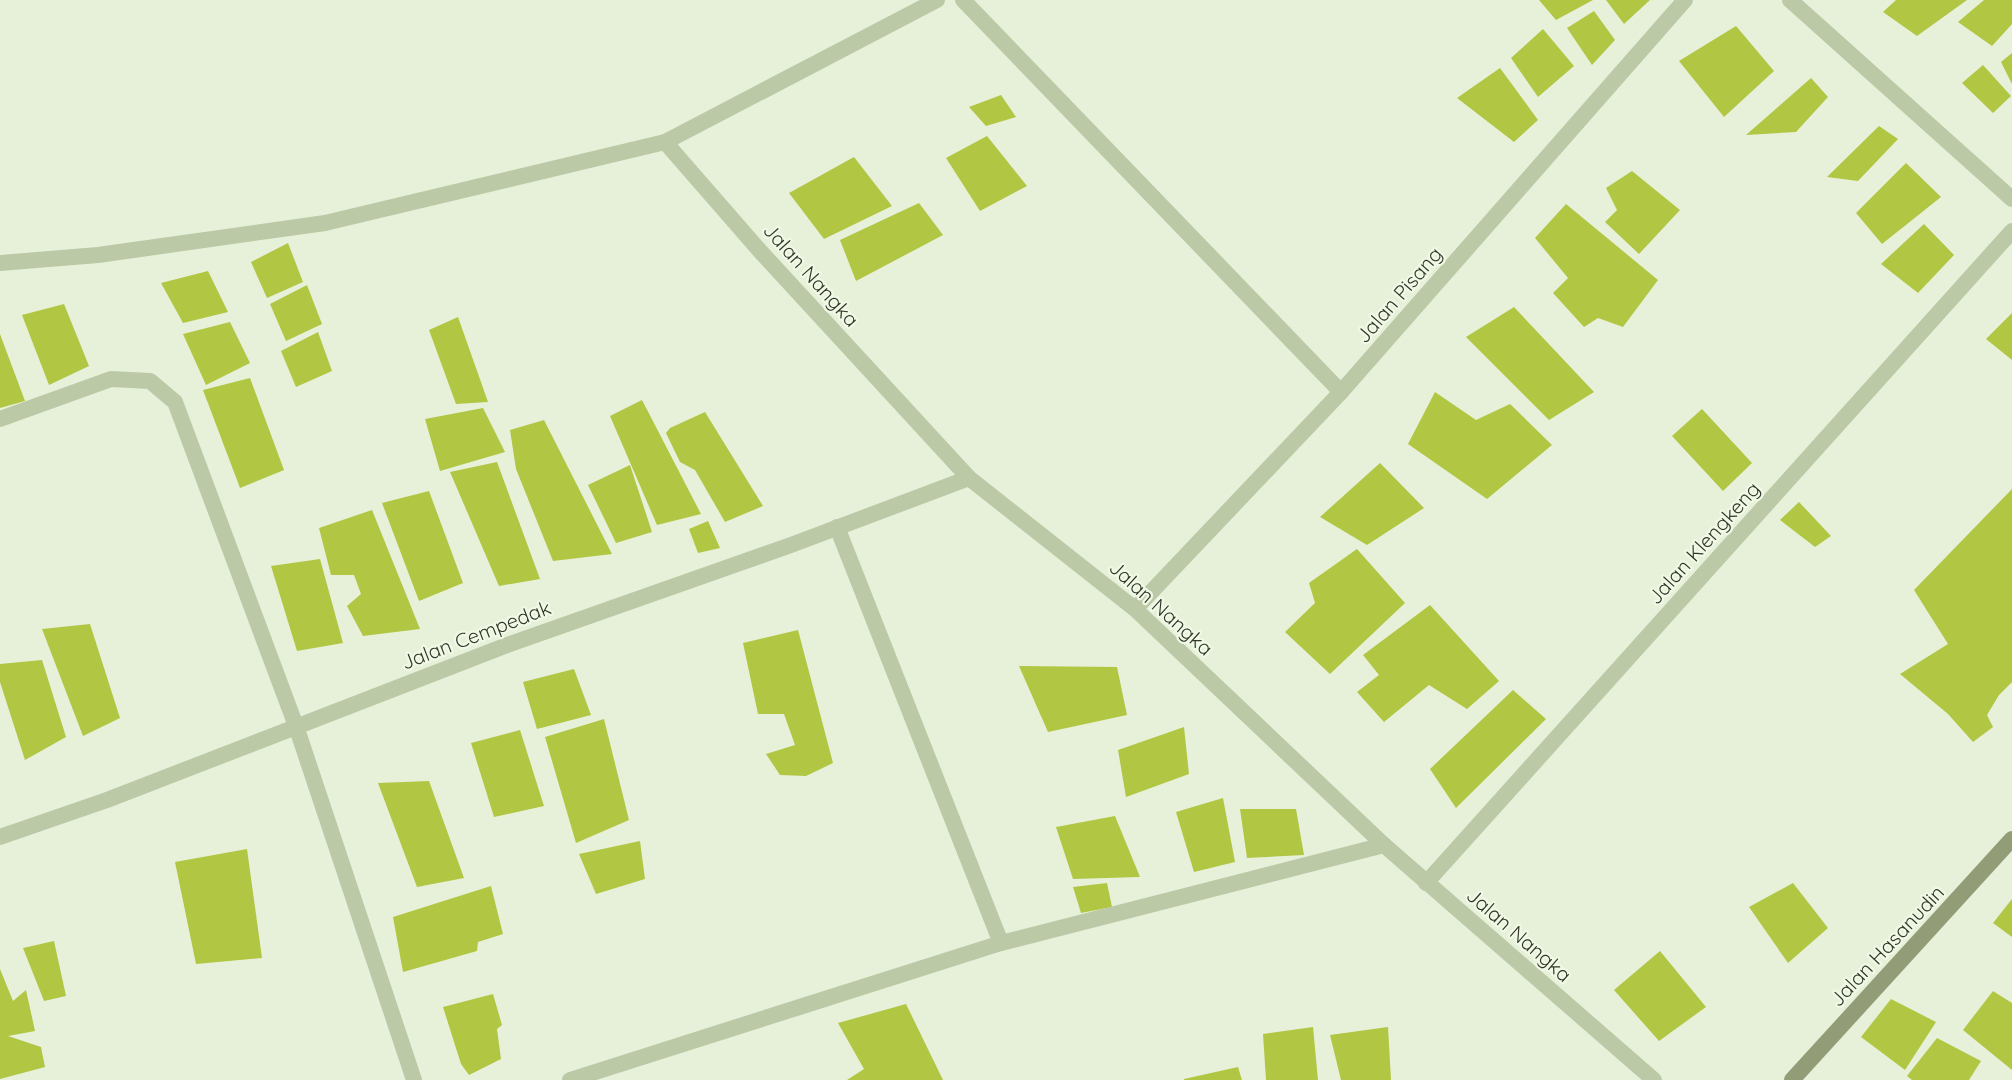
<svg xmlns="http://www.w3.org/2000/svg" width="2012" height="1080" viewBox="0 0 2012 1080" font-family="Quicksand,sans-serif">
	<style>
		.building { fill: #b1c643 }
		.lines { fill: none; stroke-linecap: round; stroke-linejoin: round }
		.minor { stroke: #bcc9a6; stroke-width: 16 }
		.secondary { stroke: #929d77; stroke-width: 16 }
		.labels { text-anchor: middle; stroke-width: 4.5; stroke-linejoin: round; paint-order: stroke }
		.street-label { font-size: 20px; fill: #323527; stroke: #f0f9e6 }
	</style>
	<rect width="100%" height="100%" fill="#e7f1da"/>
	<g class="building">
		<path d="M 1539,0 L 1593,0 L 1556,20 Z"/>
		<path d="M 1606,0 L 1650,0 L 1624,24 Z"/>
		<path d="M 1896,0 L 1967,0 L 1917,36 L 1883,12 Z"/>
		<path d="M 1984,0 L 2012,0 L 2012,24 L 1992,46 L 1958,22 Z"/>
		<path d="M 1594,11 L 1615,40 L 1592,65 L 1567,28 Z"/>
		<path d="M 1736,26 L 1774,71 L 1724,117 L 1679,61 Z"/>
		<path d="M 1543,29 L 1574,66 L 1538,97 L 1511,58 Z"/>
		<path d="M 2012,53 L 2012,84 L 2001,62 Z"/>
		<path d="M 1983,65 L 2011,96 L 1993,113 L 1962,83 Z"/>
		<path d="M 1500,68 L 1538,120 L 1514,142 L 1457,98 Z"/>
		<path d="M 1811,78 L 1828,97 L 1796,132 L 1746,135 Z"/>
		<path d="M 1001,95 L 1016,117 L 986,126 L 969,107 Z"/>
		<path d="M 1879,126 L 1898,139 L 1858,181 L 1827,177 Z"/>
		<path d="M 987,136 L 1027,186 L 980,211 L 946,158 Z"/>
		<path d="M 854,157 L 892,206 L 824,239 L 789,193 Z"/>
		<path d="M 1906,163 L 1941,197 L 1882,244 L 1856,213 Z"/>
		<path d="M 1632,171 L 1680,210 L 1639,254 L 1605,222 L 1617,210 L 1606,188 Z"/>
		<path d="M 919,203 L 943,235 L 856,281 L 840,240 Z"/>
		<path d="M 1566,204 L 1658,280 L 1623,327 L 1598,318 L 1584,327 L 1553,293 L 1568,278 L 1535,238 Z"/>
		<path d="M 1924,224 L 1954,255 L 1918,293 L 1881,264 Z"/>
		<path d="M 288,243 L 303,282 L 267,298 L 251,262 Z"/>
		<path d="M 208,271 L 228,312 L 183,323 L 161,283 Z"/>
		<path d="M 307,285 L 322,324 L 286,341 L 270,304 Z"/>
		<path d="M 64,304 L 89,366 L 49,385 L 22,315 Z"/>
		<path d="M 1514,307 L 1594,392 L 1549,420 L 1466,337 Z"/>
		<path d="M 2012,313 L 2012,360 L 1986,339 Z"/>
		<path d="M 458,317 L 488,402 L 456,404 L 429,330 Z"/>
		<path d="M 230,322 L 250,363 L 206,385 L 183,334 Z"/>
		<path d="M 318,332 L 332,371 L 296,387 L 281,351 Z"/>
		<path d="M 0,334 L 25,401 L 0,408 Z"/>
		<path d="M 250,378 L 284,470 L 240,488 L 203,390 Z"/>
		<path d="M 1435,392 L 1476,420 L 1510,404 L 1552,445 L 1487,499 L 1408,444 Z"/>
		<path d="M 642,400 L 701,514 L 657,525 L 610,416 Z"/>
		<path d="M 483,408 L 505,452 L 440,471 L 425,419 Z"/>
		<path d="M 1702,409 L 1752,463 L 1723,491 L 1672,436 Z"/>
		<path d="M 705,412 L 763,506 L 725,522 L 695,470 L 680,462 L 666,433 L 670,428 Z"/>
		<path d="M 544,420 L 612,554 L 553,561 L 516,469 L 510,430 Z"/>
		<path d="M 497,462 L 540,579 L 499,586 L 450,472 Z"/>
		<path d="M 1380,463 L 1424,508 L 1367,545 L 1320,517 Z"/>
		<path d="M 630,465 L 652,532 L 616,543 L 588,485 Z"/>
		<path d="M 2012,489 L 2012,682 L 1999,695 L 1987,715 L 1993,727 L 1973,742 L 1948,714 L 1900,674 L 1948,644 L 1914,590 Z"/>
		<path d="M 429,491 L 463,583 L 419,601 L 382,503 Z"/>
		<path d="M 1799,502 L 1831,536 L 1815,547 L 1780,520 Z"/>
		<path d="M 372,510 L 420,629 L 363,636 L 347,606 L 361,594 L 354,575 L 331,575 L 319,528 Z"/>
		<path d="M 708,521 L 720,548 L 698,553 L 689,529 Z"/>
		<path d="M 1357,549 L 1405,603 L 1330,674 L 1285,632 L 1315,603 L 1309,583 Z"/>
		<path d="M 320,559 L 343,643 L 297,651 L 271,566 Z"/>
		<path d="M 1430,605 L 1499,681 L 1467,709 L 1429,685 L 1384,722 L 1357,692 L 1379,675 L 1363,655 Z"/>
		<path d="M 90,624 L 120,718 L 83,736 L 42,629 Z"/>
		<path d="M 798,630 L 833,763 L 806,776 L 780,775 L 766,754 L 795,745 L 784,714 L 758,714 L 743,643 Z"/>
		<path d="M 42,660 L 66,737 L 25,760 L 0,682 L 0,664 Z"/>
		<path d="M 1019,666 L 1117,667 L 1127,715 L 1048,732 Z"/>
		<path d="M 574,669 L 591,715 L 537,729 L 523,682 Z"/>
		<path d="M 1513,690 L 1546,719 L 1456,808 L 1430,769 Z"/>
		<path d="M 604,719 L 629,820 L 576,843 L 545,737 Z"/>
		<path d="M 1184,727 L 1189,774 L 1126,797 L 1118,750 Z"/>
		<path d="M 520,730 L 544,806 L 494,817 L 471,743 Z"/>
		<path d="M 429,781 L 464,878 L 417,887 L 378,783 Z"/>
		<path d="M 1223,798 L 1235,862 L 1194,872 L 1176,812 Z"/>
		<path d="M 1240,809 L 1296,809 L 1304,855 L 1247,858 Z"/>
		<path d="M 1115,816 L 1140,877 L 1073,879 L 1056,827 Z"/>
		<path d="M 640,841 L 645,879 L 596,894 L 579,854 Z"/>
		<path d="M 247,849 L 262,958 L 196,964 L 175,862 Z"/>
		<path d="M 1107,883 L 1112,907 L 1081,913 L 1073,887 Z"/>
		<path d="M 1793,883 L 1828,928 L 1788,963 L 1749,907 Z"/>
		<path d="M 491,886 L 503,934 L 478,942 L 477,951 L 403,972 L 393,917 Z"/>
		<path d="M 2012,899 L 2012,937 L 1993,923 Z"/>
		<path d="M 54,941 L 66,996 L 44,1001 L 23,948 Z"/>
		<path d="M 1660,951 L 1706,1007 L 1659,1041 L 1614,990 Z"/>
		<path d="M 0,969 L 13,1001 L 26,990 L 35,1031 L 8,1036 L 41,1047 L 45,1067 L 0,1079 Z"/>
		<path d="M 1993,991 L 2012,1003 L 2012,1070 L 1963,1030 Z"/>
		<path d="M 493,994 L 502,1025 L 497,1029 L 501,1059 L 469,1075 L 461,1064 L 443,1007 Z"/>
		<path d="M 1891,999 L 1936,1022 L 1905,1070 L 1861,1037 Z"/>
		<path d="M 906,1004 L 943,1080 L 847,1080 L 864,1069 L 838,1023 Z"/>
		<path d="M 1313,1027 L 1318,1080 L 1266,1080 L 1263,1034 Z"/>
		<path d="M 1388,1027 L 1391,1080 L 1341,1080 L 1330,1035 Z"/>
		<path d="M 1937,1038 L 1981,1061 L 1969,1080 L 1912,1080 L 1907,1076 Z"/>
		<path d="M 1238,1067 L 1242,1080 L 1184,1080 L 1184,1079 Z"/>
	</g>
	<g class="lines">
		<g class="minor">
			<path d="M 963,0 L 1341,392"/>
			<path d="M 1790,0 L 2012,199"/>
			<path d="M 665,142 L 760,251 L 969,478 L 1135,609 L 1384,845 L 1654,1080"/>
			<path d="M 0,263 L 98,255 L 325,223 L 665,142 L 937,0"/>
			<path d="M 0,419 L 111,379 L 150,381 L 175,402 L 296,726 L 414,1080"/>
			<path d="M 837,527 L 1001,943"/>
			<path d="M 1135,609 L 1341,392 L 1685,0"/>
			<path d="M 0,837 L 107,800 L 510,644 L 791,545 L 969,478"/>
			<path d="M 1426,883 L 2012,231"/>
			<path d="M 570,1080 L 1001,943 L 1384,845"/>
		</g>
		<path class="secondary" d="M 1792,1080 L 2012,839"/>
	</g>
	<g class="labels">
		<g class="street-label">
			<text transform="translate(811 275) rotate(48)" y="7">Jalan Nangka</text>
			<text transform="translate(1399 295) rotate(-49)" y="7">Jalan Pisang</text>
			<text transform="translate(1704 543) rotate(-48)" y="7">Jalan Klengkeng</text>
			<text transform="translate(1161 608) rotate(42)" y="7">Jalan Nangka</text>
			<text transform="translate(476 635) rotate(-21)" y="7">Jalan Cempedak</text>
			<text transform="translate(1519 935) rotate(41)" y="7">Jalan Nangka</text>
			<text transform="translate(1887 946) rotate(-47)" y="7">Jalan Hasanudin</text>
		</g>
	</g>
</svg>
